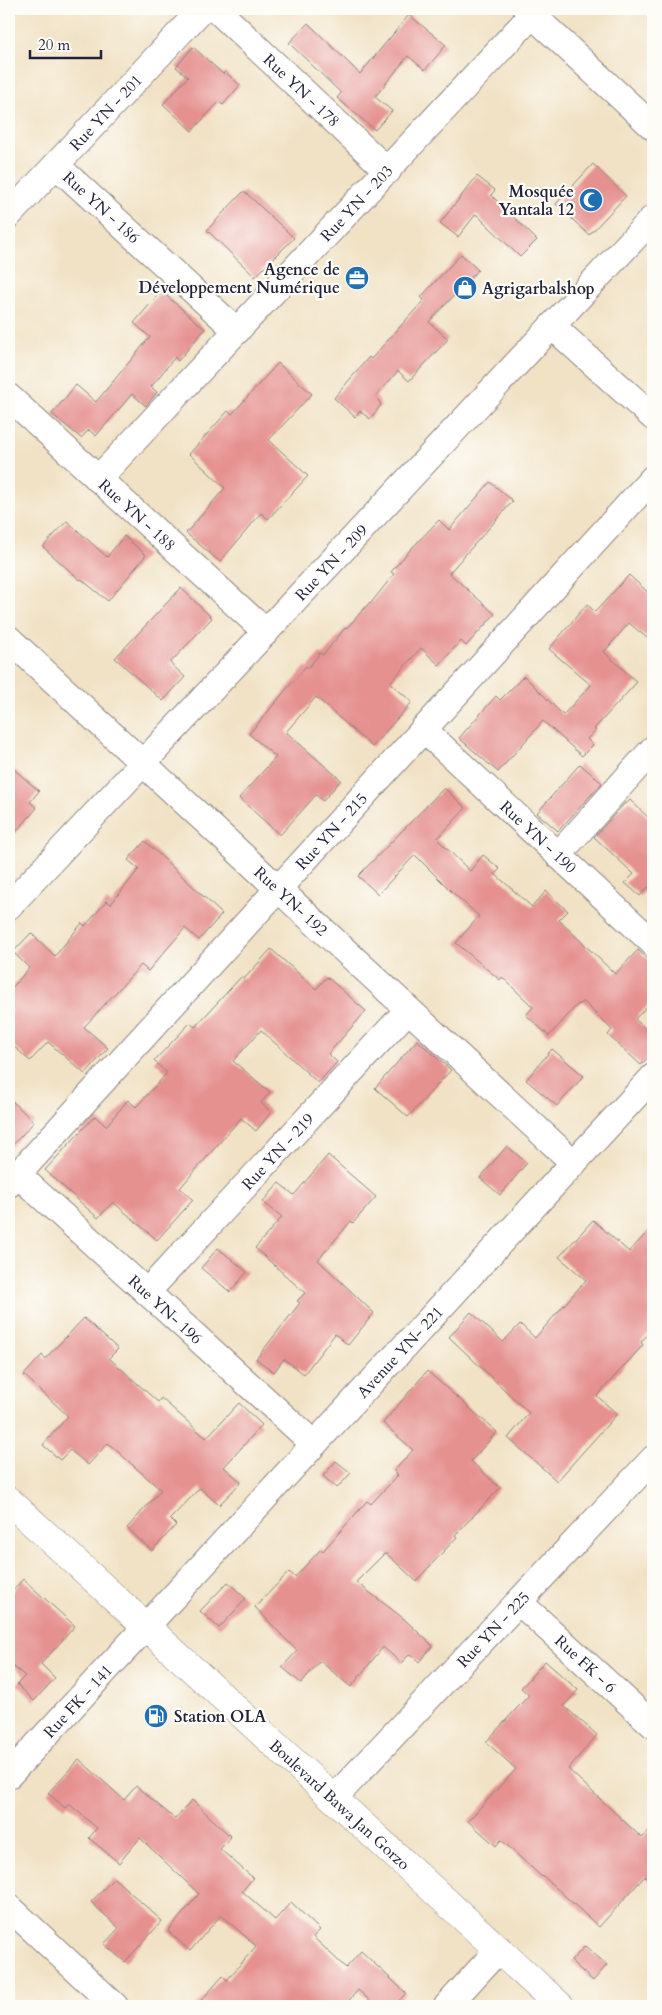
<svg xmlns="http://www.w3.org/2000/svg" width="662" height="2015" viewBox="0 0 662 2015" font-family="Cardo,serif">
	<style>
		.building { fill: #e59190 }
		.lines { fill: none; stroke-linecap: round; stroke-linejoin: round }
		.minor-casing { stroke: #8a8280; stroke-width: 28 }
		.secondary-casing { stroke: #8a8280; stroke-width: 29 }
		.minor { stroke: #fff; stroke-width: 26 }
		.secondary { stroke: #fff; stroke-width: 28 }
		.labels { text-anchor: middle; stroke-width: 4.5; stroke-linejoin: round; paint-order: stroke }
		.street-label { font-size: 16px; fill: #22223b; stroke: #fdfcf7 }
		.poi-label { font-size: 16px; font-weight: bold; fill: #22223b; stroke: #fdfcf7; text-anchor: end }
	</style>
	<rect width="100%" height="100%" fill="#fdfcf7"/>
	<filter id="ink" filterUnits="userSpaceOnUse"><feTurbulence type="fractalNoise" baseFrequency=".02" numOctaves="2"/><feDisplacementMap in="SourceGraphic" scale="10" xChannelSelector="R" yChannelSelector="G"/><feConvolveMatrix kernelMatrix="1 2 1 2 8 2 1 2 1" color-interpolation-filters="sRGB"/></filter>
	<filter id="wash" filterUnits="userSpaceOnUse"><feTurbulence type="fractalNoise" baseFrequency=".0096" numOctaves="4" result="noise"/><feDisplacementMap in="SourceGraphic" scale="20" xChannelSelector="R" yChannelSelector="G"/><feGaussianBlur stdDeviation="1.12" result="paint"/><feColorMatrix in="noise" values="0 0 0 0 0 0 0 0 0 0 0 0 0 0 0 0 0 1.4 0 .05"/><feComposite in="paint" operator="in"/></filter>
	<g filter="url(#wash)">
		<rect width="100%" height="100%" fill="#f1e2c5"/>
		<g id="blocks">
			<g class="building">
				<path d="M 409,15 L 446,45 L 425,70 L 408,56 L 375,97 L 392,111 L 375,130 L 337,98 L 341,93 L 289,43 L 308,23 L 360,74 Z"/>
				<path d="M 193,47 L 223,74 L 225,72 L 240,85 L 223,105 L 219,102 L 192,131 L 163,104 L 188,77 L 176,67 Z"/>
				<path d="M 593,164 L 626,196 L 589,235 L 556,204 Z"/>
				<path d="M 477,176 L 495,190 L 491,195 L 537,240 L 520,257 L 476,214 L 458,237 L 440,223 Z"/>
				<path d="M 244,191 L 294,238 L 255,277 L 207,230 Z"/>
				<path d="M 461,254 L 478,270 L 429,322 L 448,339 L 409,381 L 398,371 L 376,396 L 381,405 L 370,419 L 360,411 L 355,417 L 334,398 L 369,357 L 371,359 L 424,300 L 421,297 Z"/>
				<path d="M 161,291 L 205,329 L 178,361 L 175,357 L 151,387 L 157,392 L 146,406 L 132,394 L 96,436 L 89,430 L 81,438 L 52,414 L 76,385 L 96,402 L 150,337 L 134,323 Z"/>
				<path d="M 278,363 L 312,394 L 269,440 L 308,476 L 268,519 L 261,513 L 220,562 L 186,533 L 225,488 L 189,454 L 228,411 L 232,414 Z"/>
				<path d="M 490,482 L 513,501 L 449,573 L 495,614 L 466,646 L 461,641 L 439,665 L 421,648 L 390,683 L 412,702 L 372,747 L 316,697 L 286,732 L 341,780 L 323,801 L 316,795 L 280,835 L 239,798 L 276,757 L 249,734 L 306,666 L 308,668 L 320,653 L 323,655 L 345,628 L 346,629 L 370,602 L 371,603 L 394,574 L 391,572 L 410,550 L 439,520 L 449,530 Z"/>
				<path d="M 67,521 L 107,557 L 124,536 L 146,555 L 108,601 L 81,579 L 80,580 L 43,547 Z"/>
				<path d="M 629,575 L 653,597 L 653,643 L 629,623 L 604,652 L 637,682 L 594,729 L 596,730 L 587,739 L 593,745 L 582,756 L 543,721 L 498,772 L 459,738 L 496,696 L 500,700 L 524,676 L 563,715 L 591,685 L 549,649 L 587,604 L 595,612 Z"/>
				<path d="M 181,588 L 212,618 L 170,663 L 185,677 L 163,701 L 115,658 Z"/>
				<path d="M 580,764 L 602,783 L 558,831 L 537,813 Z"/>
				<path d="M 9,765 L 39,791 L 30,802 L 37,808 L 9,840 Z"/>
				<path d="M 444,788 L 466,808 L 437,839 L 470,871 L 483,855 L 500,869 L 495,874 L 532,907 L 546,891 L 568,911 L 559,920 L 615,974 L 638,950 L 653,964 L 653,1000 L 635,1019 L 653,1036 L 653,1052 L 641,1065 L 608,1035 L 612,1030 L 583,1001 L 579,1005 L 578,1004 L 549,1036 L 526,1015 L 533,1007 L 502,977 L 500,980 L 456,943 L 479,916 L 452,892 L 415,855 L 378,894 L 358,876 Z"/>
				<path d="M 630,800 L 653,822 L 653,891 L 648,887 L 640,896 L 625,883 L 634,874 L 594,837 L 625,803 L 626,804 Z"/>
				<path d="M 145,841 L 222,914 L 199,940 L 185,928 L 148,971 L 141,965 L 84,1027 L 108,1048 L 85,1074 L 48,1042 L 30,1061 L 9,1042 L 9,991 L 29,968 L 13,952 L 31,933 L 55,956 L 82,923 L 85,926 L 107,901 L 111,904 L 139,869 L 128,860 Z"/>
				<path d="M 271,949 L 316,989 L 327,977 L 366,1011 L 328,1054 L 337,1062 L 318,1083 L 261,1030 L 233,1061 L 270,1092 L 261,1103 L 271,1112 L 256,1131 L 241,1118 L 180,1188 L 193,1200 L 157,1240 L 113,1202 L 98,1218 L 45,1170 L 95,1116 L 106,1126 L 128,1100 L 136,1107 L 167,1073 L 154,1061 L 190,1023 L 195,1027 L 241,977 L 244,979 Z"/>
				<path d="M 417,1040 L 451,1070 L 408,1117 L 375,1088 Z"/>
				<path d="M 552,1049 L 584,1076 L 557,1106 L 526,1080 Z"/>
				<path d="M 9,1098 L 34,1122 L 9,1149 Z"/>
				<path d="M 507,1146 L 527,1163 L 500,1195 L 480,1178 Z"/>
				<path d="M 328,1155 L 376,1197 L 353,1223 L 351,1221 L 318,1260 L 374,1313 L 348,1345 L 335,1334 L 304,1374 L 284,1359 L 274,1372 L 256,1359 L 300,1303 L 297,1301 L 305,1293 L 255,1248 L 282,1217 L 263,1202 L 279,1183 L 294,1195 Z"/>
				<path d="M 593,1220 L 629,1252 L 653,1226 L 653,1328 L 641,1342 L 643,1345 L 597,1396 L 617,1414 L 557,1481 L 508,1438 L 529,1413 L 449,1337 L 471,1312 L 503,1342 L 520,1324 L 535,1338 L 586,1280 L 559,1257 Z"/>
				<path d="M 218,1248 L 247,1272 L 230,1292 L 201,1268 Z"/>
				<path d="M 84,1318 L 118,1349 L 109,1358 L 158,1402 L 161,1398 L 206,1438 L 239,1403 L 262,1425 L 224,1467 L 241,1482 L 219,1505 L 200,1488 L 170,1519 L 176,1525 L 152,1551 L 127,1528 L 161,1490 L 108,1443 L 88,1465 L 70,1450 L 60,1460 L 43,1445 L 68,1416 L 24,1375 L 42,1355 L 45,1359 Z"/>
				<path d="M 427,1371 L 497,1432 L 471,1461 L 500,1488 L 455,1535 L 457,1537 L 416,1581 L 387,1554 L 384,1554 L 356,1582 L 403,1618 L 433,1646 L 419,1662 L 410,1654 L 401,1663 L 383,1647 L 351,1687 L 320,1661 L 301,1683 L 282,1667 L 297,1651 L 255,1607 L 289,1572 L 295,1577 L 321,1549 L 323,1551 L 367,1501 L 371,1504 L 398,1475 L 394,1471 L 413,1450 L 383,1423 Z"/>
				<path d="M 336,1461 L 351,1473 L 337,1488 L 323,1476 Z"/>
				<path d="M 23,1579 L 75,1626 L 41,1664 L 55,1678 L 34,1701 L 17,1684 L 25,1676 L 9,1663 L 9,1595 Z"/>
				<path d="M 228,1582 L 246,1599 L 219,1628 L 200,1611 Z"/>
				<path d="M 545,1661 L 578,1690 L 564,1706 L 597,1735 L 568,1769 L 642,1838 L 653,1826 L 653,1884 L 645,1876 L 599,1927 L 543,1876 L 542,1877 L 501,1840 L 496,1846 L 468,1821 L 516,1769 L 486,1742 L 529,1695 L 521,1688 Z"/>
				<path d="M 79,1759 L 124,1800 L 136,1786 L 175,1819 L 192,1800 L 231,1837 L 220,1849 L 253,1878 L 242,1891 L 275,1920 L 291,1902 L 320,1930 L 313,1937 L 346,1968 L 361,1951 L 406,1993 L 394,2006 L 376,2006 L 358,1990 L 344,2006 L 196,2006 L 223,1976 L 227,1980 L 256,1946 L 221,1915 L 190,1951 L 168,1931 L 199,1894 L 140,1838 L 119,1863 L 89,1838 L 97,1828 L 69,1804 L 65,1808 L 48,1793 Z"/>
				<path d="M 114,1878 L 162,1921 L 125,1962 L 104,1944 L 119,1928 L 91,1902 Z"/>
				<path d="M 585,1946 L 607,1965 L 593,1981 L 571,1961 Z"/>
			</g>
		</g>
	</g>
	<g filter="url(#ink)">
		<use href="#blocks" fill-opacity="0" stroke="#8a8280" stroke-width="1"/>
		<g class="lines">
			<g class="minor-casing">
				<g id="minor">
					<path id="s1" d="M 216,9 L 388,171"/>
					<path d="M 526,9 L 653,127"/>
					<path id="s2" d="M 56,165 L 237,331"/>
					<path id="s3" d="M 9,215 L 202,9"/>
					<path d="M 552,326 L 653,417"/>
					<path id="s4" d="M 9,397 L 266,632"/>
					<path id="s5" d="M 98,479 L 532,15"/>
					<path id="s6" d="M 9,639 L 574,1163"/>
					<path id="s7" d="M 423,729 L 653,943"/>
					<path d="M 558,855 L 653,749"/>
					<path id="s8" d="M 9,906 L 653,218"/>
					<path id="s9" d="M 17,1174 L 314,1444"/>
					<path id="s10" d="M 9,1184 L 653,478"/>
					<path id="s11" d="M 147,1292 L 408,1010"/>
					<path id="s12" d="M 519,1602 L 653,1725"/>
					<path id="s13" d="M 9,1775 L 653,1077"/>
					<path id="s14" d="M 334,1798 L 653,1459"/>
					<path d="M 9,1907 L 115,2006"/>
					<path d="M 447,2006 L 499,1949"/>
				</g>
			</g>
			<g class="secondary-casing">
				<g id="secondary">
					<path id="s15" d="M 9,1501 L 560,2006"/>
				</g>
			</g>
			<use href="#minor" class="minor"/>
			<use href="#secondary" class="secondary"/>
		</g>
	</g>
	<defs>
		<g id="mosque-disc" transform="scale(1.25)"><circle r="9.5" fill="#1f6fb2" stroke="#fdfcf7"/><path d="M3.5-4.9A6 6 0 1 0 3.5 4.9A5 5 0 1 1 3.5-4.9Z" fill="#fff"/></g>
		<g id="office-disc" transform="scale(1.25)"><circle r="9.5" fill="#1f6fb2" stroke="#fdfcf7"/><path d="M-6-3h4V-5.5h4V-3h4V5H-6ZM-1-4.5V-3h2v-1.5ZM-6 0V1H6V0Z" fill="#fff"/></g>
		<g id="shop-disc" transform="scale(1.25)"><circle r="9.5" fill="#1f6fb2" stroke="#fdfcf7"/><path d="M-5-2.5h2.3a2.7 3.5 0 0 1 5.4 0H5L5.5 6h-11ZM-1.5-2.5h3a1.5 2.3 0 0 0-3 0Z" fill="#fff"/></g>
		<g id="fuel-disc" transform="scale(1.25)"><circle r="9.5" fill="#1f6fb2" stroke="#fdfcf7"/><path d="M-5.5-6h7V0h2V4h1.3V-2.5L3-4.5l.8-.8L6-3V5H2.5V1h-1V6h-7ZM-4.2-4.7v3.2H.2V-4.7Z" fill="#fff"/></g>
	</defs>
	<g fill-rule="evenodd">
		<use href="#mosque-disc" x="591" y="200"/>
		<use href="#office-disc" x="357" y="278"/>
		<use href="#shop-disc" x="465" y="288"/>
		<use href="#fuel-disc" x="156" y="1716"/>
	</g>
	<g class="labels">
		<g class="street-label">
			<text dy="6" stroke="none"><textPath href="#s1" startOffset="118">Rue YN - 178</textPath></text>
			<text dy="6" stroke="none"><textPath href="#s3" startOffset="141">Rue YN - 201</textPath></text>
			<text dy="6" stroke="none"><textPath href="#s5" startOffset="378">Rue YN - 203</textPath></text>
			<text dy="6" stroke="none"><textPath href="#s2" startOffset="62">Rue YN - 186</textPath></text>
			<text dy="6" stroke="none"><textPath href="#s4" startOffset="174">Rue YN - 188</textPath></text>
			<text dy="6" stroke="none"><textPath href="#s8" startOffset="471">Rue YN - 209</textPath></text>
			<text dy="6" stroke="none"><textPath href="#s10" startOffset="478">Rue YN - 215</textPath></text>
			<text dy="6" stroke="none"><textPath href="#s7" startOffset="158">Rue YN - 190</textPath></text>
			<text dy="6" stroke="none"><textPath href="#s6" startOffset="385">Rue YN- 192</textPath></text>
			<text dy="6" stroke="none"><textPath href="#s11" startOffset="192">Rue YN - 219</textPath></text>
			<text dy="6" stroke="none"><textPath href="#s9" startOffset="201">Rue YN- 196</textPath></text>
			<text dy="6" stroke="none"><textPath href="#s13" startOffset="576">Avenue YN- 221</textPath></text>
			<text dy="6" stroke="none"><textPath href="#s14" startOffset="232">Rue YN - 225</textPath></text>
			<text dy="6" stroke="none"><textPath href="#s12" startOffset="91">Rue FK - 6</textPath></text>
			<text dy="6" stroke="none"><textPath href="#s13" startOffset="101">Rue FK - 141</textPath></text>
			<text dy="6" stroke="none"><textPath href="#s15" startOffset="449">Boulevard Bawa Jan Gorzo</textPath></text>
		</g>
		<g class="poi-label">
			<text x="574" y="197">Mosquée<tspan x="574" dy="18">Yantala 12</tspan></text>
			<text x="340" y="275">Agence de<tspan x="340" dy="18">Développement Numérique</tspan></text>
			<text x="482" y="294" text-anchor="start">Agrigarbalshop</text>
			<text x="174" y="1722" text-anchor="start">Station OLA</text>
		</g>
	</g>
	<rect width="662" height="2015" fill="none" stroke="#fdfcf7" stroke-width="30"/>
	<path d="M30 50v8h71v-8" fill="none" stroke="#22223b" stroke-width="2.5"/>
	<text x="38" y="50" font-size="15" fill="#22223b" stroke="#fdfcf7" stroke-width="4" paint-order="stroke">20 m</text>
</svg>
